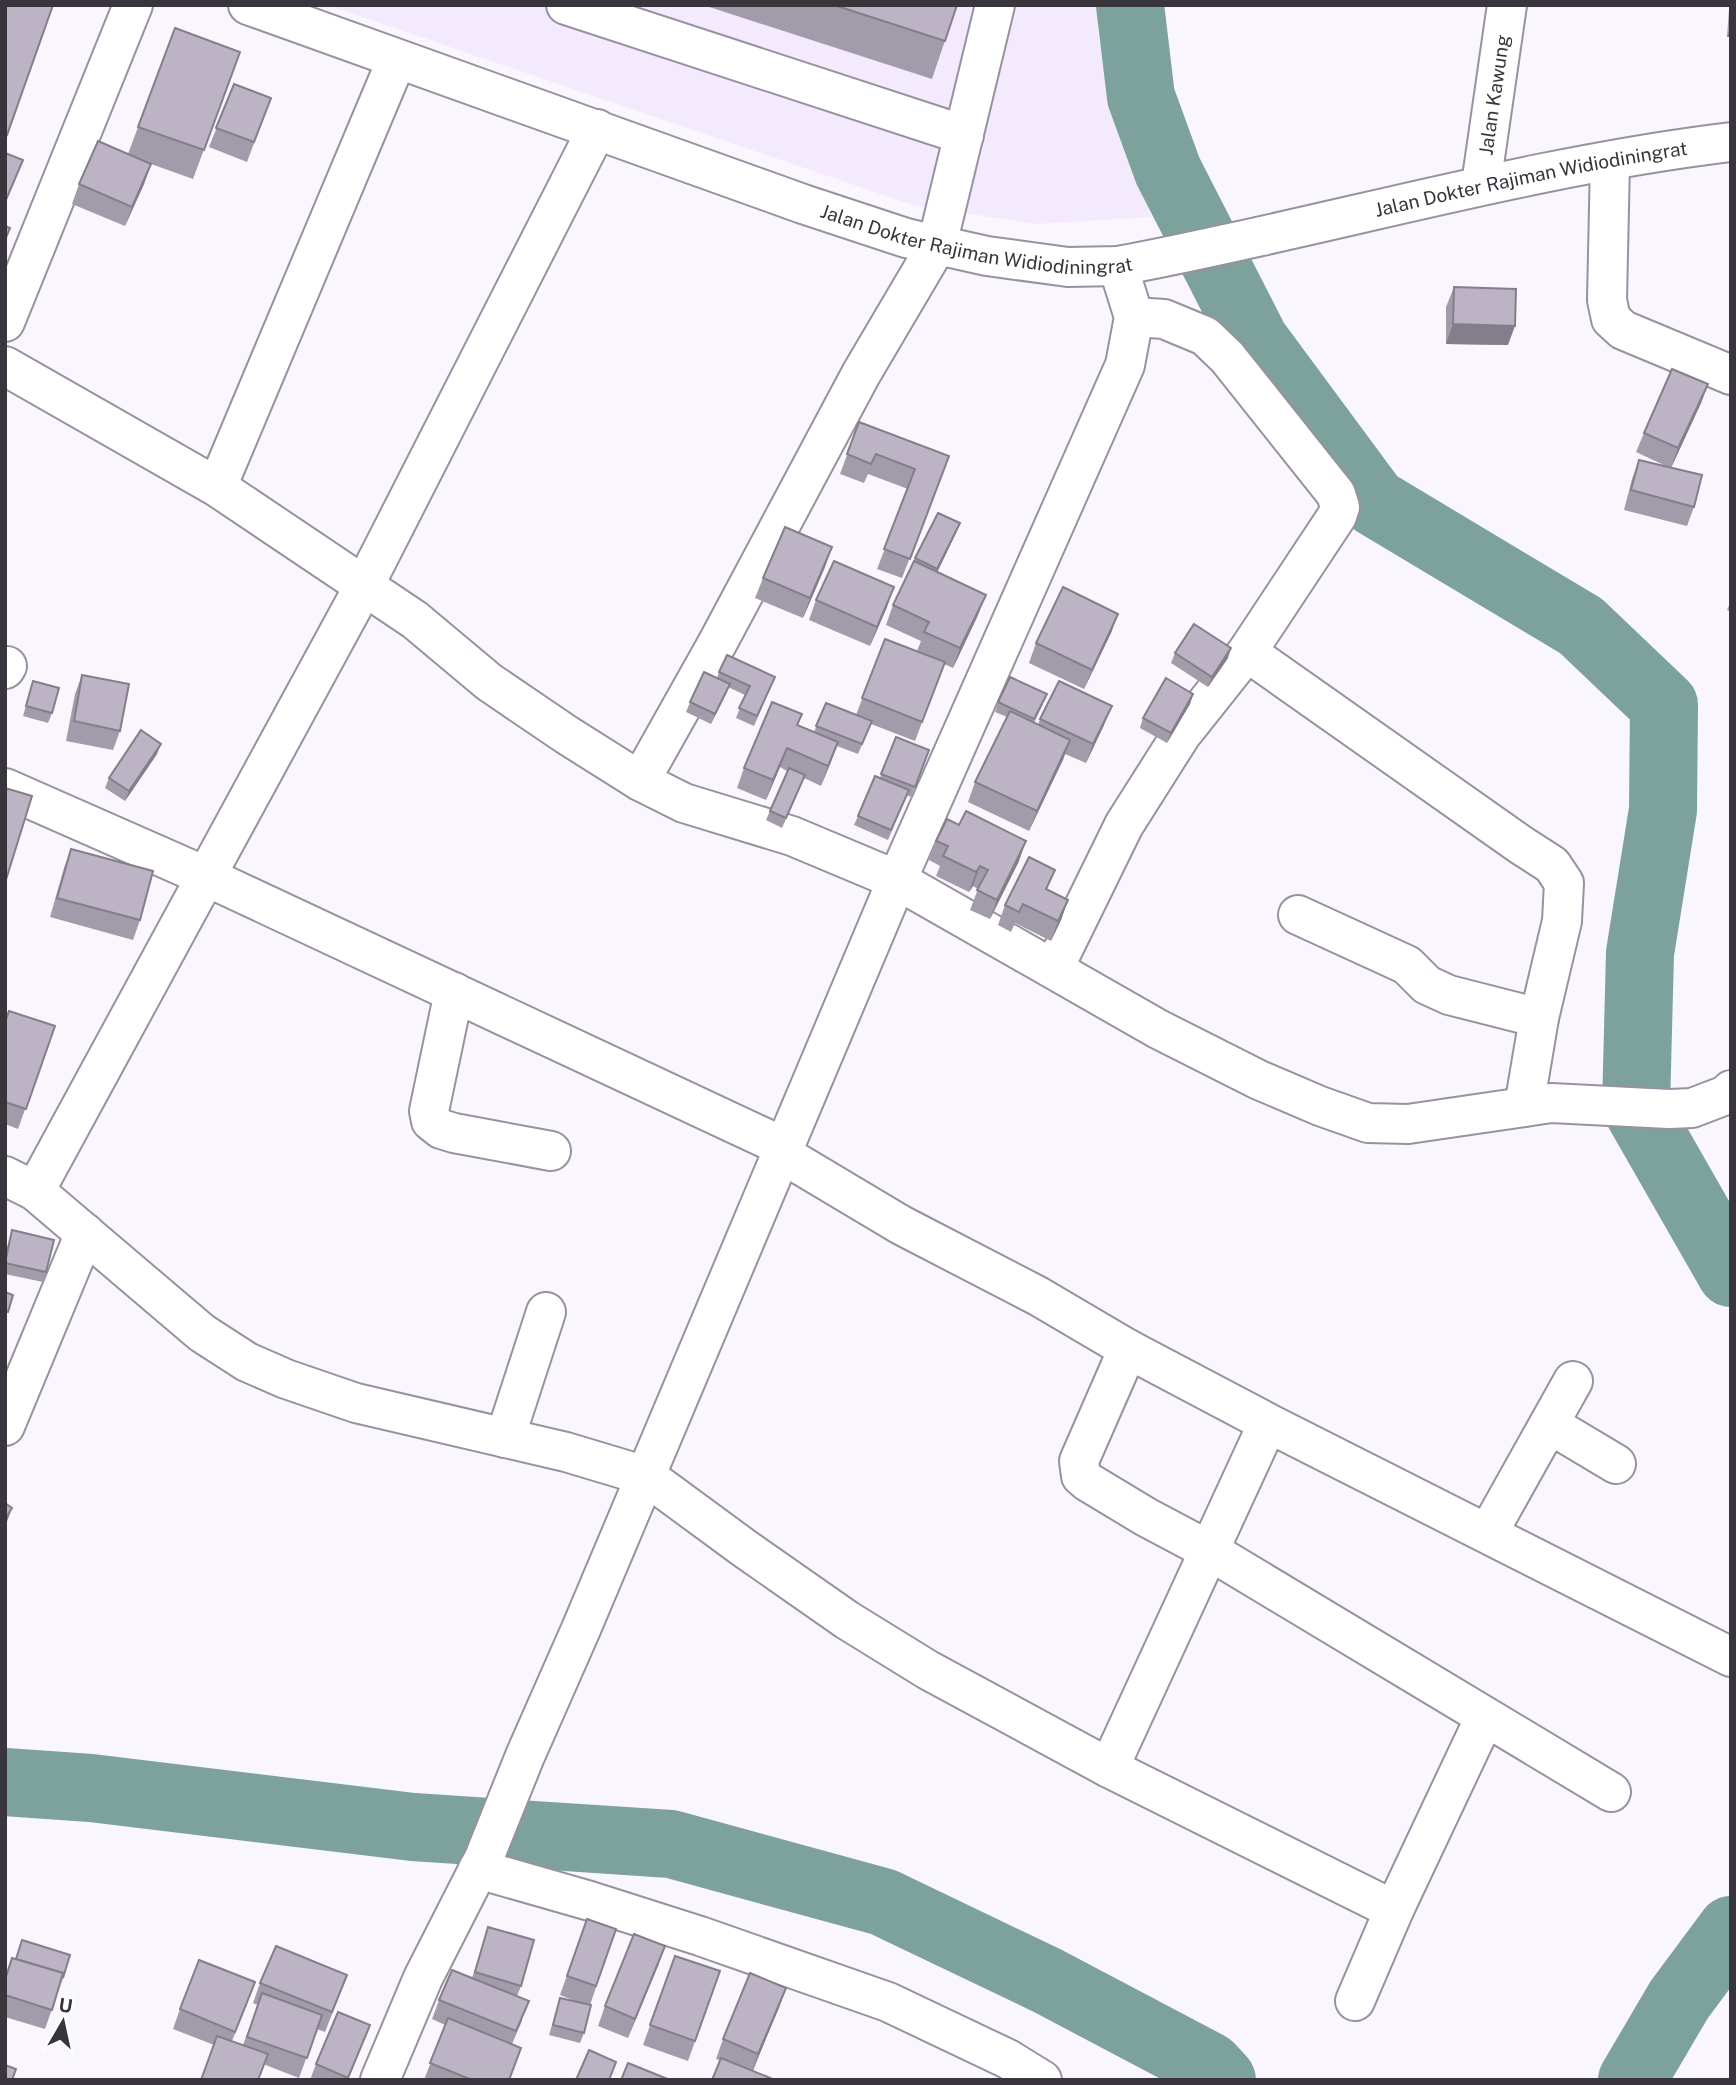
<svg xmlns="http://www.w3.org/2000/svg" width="1736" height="2085" viewBox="0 0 1736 2085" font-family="'Public Sans',sans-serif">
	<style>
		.built { fill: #f3eafe }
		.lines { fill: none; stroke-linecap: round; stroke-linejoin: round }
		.river { stroke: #7da29c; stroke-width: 68 }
		.minor-casing { stroke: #9891a1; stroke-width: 42 }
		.major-casing { stroke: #9891a1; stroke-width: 42 }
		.minor { stroke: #fff; stroke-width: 38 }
		.major { stroke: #fff; stroke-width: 38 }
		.wall { fill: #a29ba9 }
		.shaded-wall { fill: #847e8a }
		.building { fill: #bcb4c5; stroke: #847e8a; stroke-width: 2 }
		.labels { text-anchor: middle; stroke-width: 6; stroke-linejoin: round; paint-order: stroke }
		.street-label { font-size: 19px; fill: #38353c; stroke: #fff }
	</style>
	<rect width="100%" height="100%" fill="#f9f6fd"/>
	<path class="built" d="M 327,5 L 1101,5 L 1098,35 L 1151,217 L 1035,224 L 913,205 Z"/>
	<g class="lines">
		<g class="river">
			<path d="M 1130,5 L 1141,97 L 1168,171 L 1255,341 L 1374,502 L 1581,626 L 1664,705 L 1663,810 L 1640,953 L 1636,1107 L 1731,1273"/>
			<path d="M 5,1782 L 91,1788 L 413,1827 L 671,1844 L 883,1902 L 1048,1981 L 1209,2066 L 1222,2080"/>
			<path d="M 1632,2080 L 1679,2000 L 1731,1930"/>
		</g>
		<g class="minor-casing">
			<g id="minor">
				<path d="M 566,5 L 964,135"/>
				<path d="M 1610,162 L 1607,300 L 1611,319 L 1623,330 L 1731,375"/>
				<path id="s1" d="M 1481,185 L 1507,5"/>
				<path d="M 5,322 L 133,5"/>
				<path d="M 5,366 L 217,487 L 415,620 L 489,682 L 567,735 L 640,781 L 684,803 L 792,836 L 897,880 L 1158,1029 L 1259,1080 L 1320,1106 L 1368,1123 L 1408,1124 L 1551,1103 L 1669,1109 L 1692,1108 L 1726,1095 L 1731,1090"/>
				<path d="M 217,487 L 397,59"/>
				<path d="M 1247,652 L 1521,845 L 1552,865 L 1564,883 L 1562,921 L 1539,1018 L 1524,1107"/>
				<path d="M 5,669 L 7,666"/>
				<path d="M 640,781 L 718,642 L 861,374 L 937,245 L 995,5"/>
				<path d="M 5,788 L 205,876 L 784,1147"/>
				<path d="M 1298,915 L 1407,965 L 1427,985 L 1449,995 L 1539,1018"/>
				<path d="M 1054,968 L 1124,825 L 1181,735 L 1247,652 L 1337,516 L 1340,507 L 1336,494 L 1227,357 L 1205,336 L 1164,319 L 1134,317"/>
				<path d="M 454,992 L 429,1111 L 431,1121 L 441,1129 L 454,1133 L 551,1151"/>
				<path d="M 782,1154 L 901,1225 L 1038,1296 L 1128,1349 L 1268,1423 L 1731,1657"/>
				<path d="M 5,1176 L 35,1191 L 202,1333 L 247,1362 L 286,1379 L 356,1403 L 566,1452 L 646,1476 L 744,1548 L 847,1620 L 928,1670 L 1109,1768 L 1394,1910"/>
				<path d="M 35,1191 L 364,586 L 597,129"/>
				<path d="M 1128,1349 L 1079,1461 L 1081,1476 L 1088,1482 L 1146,1517 L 1210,1551 L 1611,1792"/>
				<path d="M 1549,1424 L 1616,1464"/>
				<path d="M 5,1426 L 85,1233"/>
				<path d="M 505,1438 L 546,1312"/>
				<path d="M 1488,1533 L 1573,1381"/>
				<path d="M 1109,1768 L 1268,1423"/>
				<path d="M 478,1869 L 590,1901 L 700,1936 L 888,2002 L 1008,2059 L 1042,2080"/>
				<path d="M 1355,2001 L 1394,1910 L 1485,1717"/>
				<path d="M 380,2080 L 423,1978 L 484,1858 L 525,1756 L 581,1629 L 897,880 L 1125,365 L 1134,317 L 1118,266"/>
			</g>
		</g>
		<g class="major-casing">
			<g id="major">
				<path id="s2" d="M 248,5 L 803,204 L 906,238 L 987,256 L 1068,267 L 1118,266 C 1322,228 1523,167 1731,142"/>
			</g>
		</g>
		<use href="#minor" class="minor"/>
		<use href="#major" class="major"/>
	</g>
	<g class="wall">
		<path d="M 703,5 L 957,5 L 932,79 Z"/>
		<path d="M 1731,5 L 1731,37 L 1727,37 L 1729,9 Z"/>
		<path d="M 175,28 L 240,52 L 193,179 L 151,164 L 144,184 L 125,226 L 72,204 L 79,184 L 128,154 Z"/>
		<path d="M 234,84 L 271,98 L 247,162 L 209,147 Z"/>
		<path d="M 1454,287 L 1508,345 L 1446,344 L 1446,307 Z"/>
		<path d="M 1708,384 L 1701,403 L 1671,468 L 1694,507 L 1687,526 L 1624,510 L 1632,479 L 1639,460 L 1668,467 L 1636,452 L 1644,433 Z"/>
		<path d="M 859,422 L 949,456 L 902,578 L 877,569 L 908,489 L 868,474 L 864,483 L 840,474 Z"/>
		<path d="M 960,523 L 956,533 L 937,572 L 978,615 L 953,668 L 944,664 L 915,741 L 871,724 L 858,754 L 837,746 L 821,786 L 804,778 L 782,828 L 766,820 L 787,771 L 780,767 L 766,800 L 737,788 L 744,768 L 798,725 L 814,732 L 826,703 L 856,715 L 885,639 L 917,651 L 921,641 L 886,625 L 893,605 L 915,558 Z"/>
		<path d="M 825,567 L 803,618 L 755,598 L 763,578 Z"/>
		<path d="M 816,600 L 887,607 L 870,646 L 809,620 Z"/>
		<path d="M 1731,601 L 1731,612 L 1727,610 Z"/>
		<path d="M 1118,614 L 1111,633 L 1084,689 L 1029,663 L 1036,643 Z"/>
		<path d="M 1175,653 L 1228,658 L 1208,687 L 1171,663 Z"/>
		<path d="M 719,672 L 775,677 L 754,726 L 736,718 L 745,695 L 728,687 L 711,724 L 686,712 L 690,702 L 717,678 Z"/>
		<path d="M 82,675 L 120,731 L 113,750 L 66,741 L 75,694 Z"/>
		<path d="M 33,681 L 52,713 L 48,723 L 23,716 Z"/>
		<path d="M 1193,694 L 1190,704 L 1167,743 L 1140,728 L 1143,718 Z"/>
		<path d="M 998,702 L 1043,704 L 1034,723 L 1038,725 L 1040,719 L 1104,725 L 1086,763 L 1065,754 L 1029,831 L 968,802 L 975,782 L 1007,717 L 995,712 Z"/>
		<path d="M 896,737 L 929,750 L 911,797 L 907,795 L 888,840 L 854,825 L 858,816 L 880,778 Z"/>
		<path d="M 157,754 L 125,801 L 105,788 L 109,778 Z"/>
		<path d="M 936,841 L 1019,861 L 990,919 L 970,910 L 978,889 L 973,886 L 969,892 L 936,876 L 940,866 L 929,860 Z"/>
		<path d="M 71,849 L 140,920 L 133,940 L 50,917 L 64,868 Z"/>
		<path d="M 1048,890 L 1068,900 L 1061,920 L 1051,941 L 1015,923 L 1011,932 L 998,925 L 1005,905 Z"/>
		<path d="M 5,1022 L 55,1026 L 18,1129 L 5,1124 Z"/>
		<path d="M 12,1230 L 46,1272 L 43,1282 L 5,1274 L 5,1255 Z"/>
		<path d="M 587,1919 L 616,1929 L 590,2005 L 584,2033 L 580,2043 L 549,2035 L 560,1998 L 580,2003 L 560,1995 Z"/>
		<path d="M 488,1927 L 521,1986 L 517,1996 L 522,2021 L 512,2044 L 521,2048 L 509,2080 L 424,2080 L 445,2025 L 432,2019 L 439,2000 L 472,1978 Z"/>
		<path d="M 665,1946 L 628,2038 L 598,2026 L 605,2006 Z"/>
		<path d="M 675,1956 L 720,1971 L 688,2061 L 643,2045 Z"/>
		<path d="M 12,1958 L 63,1978 L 45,2029 L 5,2017 L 5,1977 Z"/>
		<path d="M 260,1983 L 340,1994 L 325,2032 L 317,2029 L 299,2078 L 173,2029 L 180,2009 L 248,2002 L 232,2041 L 243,2045 L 258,2005 L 253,2003 Z"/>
		<path d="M 786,1988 L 753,2071 L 716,2059 L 723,2039 Z"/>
		<path d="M 362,2044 L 348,2080 L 310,2080 L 316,2064 Z"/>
	</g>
	<g class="shaded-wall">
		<path d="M 1731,25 L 1731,37 L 1727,37 Z"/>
		<path d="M 151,164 L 144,184 L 125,226 L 132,207 Z"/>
		<path d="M 1453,324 L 1515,326 L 1508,345 L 1446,344 Z"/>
		<path d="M 1708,384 L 1701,403 L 1671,468 L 1678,448 Z"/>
		<path d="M 960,523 L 956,533 L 934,579 L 937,569 Z"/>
		<path d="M 832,547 L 825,567 L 803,618 L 810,598 Z"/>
		<path d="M 894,587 L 887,607 L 870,646 L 877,627 Z"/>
		<path d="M 986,595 L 978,615 L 953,668 L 960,648 Z"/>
		<path d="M 1118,614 L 1111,633 L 1084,689 L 1092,670 Z"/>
		<path d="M 1231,648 L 1228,658 L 1208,687 L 1212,677 Z"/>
		<path d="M 730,684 L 726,694 L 711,724 L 715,714 Z"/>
		<path d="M 1193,694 L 1190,704 L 1167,743 L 1171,733 Z"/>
		<path d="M 1112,706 L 1104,725 L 1086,763 L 1093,744 Z"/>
		<path d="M 1070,740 L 1063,760 L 1029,831 L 1037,811 Z"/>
		<path d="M 838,742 L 831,762 L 821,786 L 828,766 Z"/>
		<path d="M 161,744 L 157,754 L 125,801 L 129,791 Z"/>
		<path d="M 787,748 L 780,767 L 766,800 L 773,780 Z"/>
		<path d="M 1026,841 L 1019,861 L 990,919 L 997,900 Z"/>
		<path d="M 980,866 L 973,886 L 969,892 L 976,872 Z"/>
		<path d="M 1068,900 L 1061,920 L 1051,941 L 1058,921 Z"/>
		<path d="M 12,1508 L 5,1527 L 5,1519 Z"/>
		<path d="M 665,1946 L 658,1966 L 628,2038 L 635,2019 Z"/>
		<path d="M 786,1988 L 779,2008 L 751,2074 L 758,2054 Z"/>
	</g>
	<g class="building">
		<path d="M 5,5 L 53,5 L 7,135 L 5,134 Z"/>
		<path d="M 834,5 L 957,5 L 945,41 Z"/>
		<path d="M 175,28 L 240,52 L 204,150 L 138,127 Z"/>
		<path d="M 234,84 L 271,98 L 254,142 L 216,128 Z"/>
		<path d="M 98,141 L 151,164 L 132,207 L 79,184 Z"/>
		<path d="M 5,153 L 23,160 L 5,202 Z"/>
		<path d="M 5,226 L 10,228 L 5,240 Z"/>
		<path d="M 1454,287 L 1516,289 L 1515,326 L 1453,324 Z"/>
		<path d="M 1672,369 L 1708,384 L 1678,448 L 1644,433 Z"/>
		<path d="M 859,422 L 949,456 L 910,559 L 884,549 L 915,469 L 876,454 L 871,464 L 847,454 Z"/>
		<path d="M 1639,460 L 1702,475 L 1694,507 L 1631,490 Z"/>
		<path d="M 938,513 L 960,523 L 937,569 L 915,558 Z"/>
		<path d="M 785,527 L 832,547 L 810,598 L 763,578 Z"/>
		<path d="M 834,561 L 894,587 L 877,627 L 816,600 Z"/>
		<path d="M 914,561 L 986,595 L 960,648 L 924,632 L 929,622 L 893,605 Z"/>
		<path d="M 1063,587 L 1118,614 L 1092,670 L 1036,643 Z"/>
		<path d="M 1194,624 L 1231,648 L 1212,677 L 1175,653 Z"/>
		<path d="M 885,639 L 945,662 L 922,722 L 862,698 Z"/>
		<path d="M 727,655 L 775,677 L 757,716 L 739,708 L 750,686 L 719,672 Z"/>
		<path d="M 704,672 L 730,684 L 715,714 L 690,702 Z"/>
		<path d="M 82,675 L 129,684 L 120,731 L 74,721 Z"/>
		<path d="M 1010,677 L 1047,694 L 1034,719 L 998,702 Z"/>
		<path d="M 1166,678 L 1193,694 L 1171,733 L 1143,718 Z"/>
		<path d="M 33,681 L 59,688 L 52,713 L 26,706 Z"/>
		<path d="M 1059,681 L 1112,706 L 1093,744 L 1040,719 Z"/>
		<path d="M 772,702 L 802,714 L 797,725 L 838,742 L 828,766 L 787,748 L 773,780 L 744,768 Z"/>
		<path d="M 826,703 L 872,721 L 862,744 L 816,726 Z"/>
		<path d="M 1010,711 L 1070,740 L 1037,811 L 975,782 Z"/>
		<path d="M 141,730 L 161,744 L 129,791 L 109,778 Z"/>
		<path d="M 896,737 L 929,750 L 915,787 L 881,774 Z"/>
		<path d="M 789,768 L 805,775 L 786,818 L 770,811 Z"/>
		<path d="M 875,776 L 909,790 L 891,830 L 858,816 Z"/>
		<path d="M 5,788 L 32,796 L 5,883 Z"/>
		<path d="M 966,811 L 1026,841 L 997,900 L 977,890 L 988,870 L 980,866 L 976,872 L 943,856 L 948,846 L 936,841 L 947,819 L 959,825 Z"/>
		<path d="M 71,849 L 153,871 L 140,920 L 57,898 Z"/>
		<path d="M 1029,857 L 1055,870 L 1046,889 L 1068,900 L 1058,921 L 1023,904 L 1019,912 L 1005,905 Z"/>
		<path d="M 9,1011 L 55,1026 L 26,1109 L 5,1102 L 5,1022 Z"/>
		<path d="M 12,1230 L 54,1240 L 46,1272 L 5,1263 Z"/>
		<path d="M 5,1292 L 13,1295 L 8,1312 L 5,1311 Z"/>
		<path d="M 5,1503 L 12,1508 L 5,1519 Z"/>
		<path d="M 587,1919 L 616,1929 L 596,1986 L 567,1976 Z"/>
		<path d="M 488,1927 L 534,1940 L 521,1986 L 475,1972 Z"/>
		<path d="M 634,1934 L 665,1946 L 635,2019 L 605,2006 Z"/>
		<path d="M 22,1940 L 70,1955 L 63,1978 L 63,1973 L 16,1959 Z"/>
		<path d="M 276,1946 L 347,1975 L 332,2012 L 260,1983 Z"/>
		<path d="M 675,1956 L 720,1971 L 695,2041 L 650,2025 Z"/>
		<path d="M 12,1958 L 63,1973 L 52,2010 L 5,1995 L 5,1980 Z"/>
		<path d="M 199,1960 L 255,1982 L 235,2032 L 180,2009 Z"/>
		<path d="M 452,1970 L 529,2001 L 516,2031 L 439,2000 Z"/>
		<path d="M 750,1973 L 786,1988 L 758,2054 L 723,2039 Z"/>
		<path d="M 262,1993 L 322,2015 L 307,2058 L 247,2037 Z"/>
		<path d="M 560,1998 L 591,2005 L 584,2033 L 553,2025 Z"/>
		<path d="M 338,2012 L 370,2025 L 348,2078 L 316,2064 Z"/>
		<path d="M 448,2018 L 521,2048 L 509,2080 L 472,2080 L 430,2063 Z"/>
		<path d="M 217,2036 L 268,2054 L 258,2080 L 201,2080 Z"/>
		<path d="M 589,2050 L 616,2062 L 609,2080 L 576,2080 Z"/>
		<path d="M 721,2058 L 775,2080 L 712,2080 Z"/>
		<path d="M 628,2063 L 670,2080 L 621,2080 Z"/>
		<path d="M 5,2065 L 16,2069 L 12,2080 L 5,2080 Z"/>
	</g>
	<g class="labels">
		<g class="street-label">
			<text dy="7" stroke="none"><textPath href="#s1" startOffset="91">Jalan Kawung</textPath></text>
			<text dy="7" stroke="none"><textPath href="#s2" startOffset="1335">Jalan Dokter Rajiman Widiodiningrat</textPath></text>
			<text dy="7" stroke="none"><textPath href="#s2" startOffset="768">Jalan Dokter Rajiman Widiodiningrat</textPath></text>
		</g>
	</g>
	<rect width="1736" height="2085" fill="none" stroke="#38353c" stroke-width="14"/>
	<g transform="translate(63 2022) rotate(9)" stroke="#ffffff" stroke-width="5" paint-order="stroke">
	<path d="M0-5L12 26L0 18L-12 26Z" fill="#38353c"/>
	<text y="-10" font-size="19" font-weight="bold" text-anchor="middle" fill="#38353c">U</text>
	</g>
</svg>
